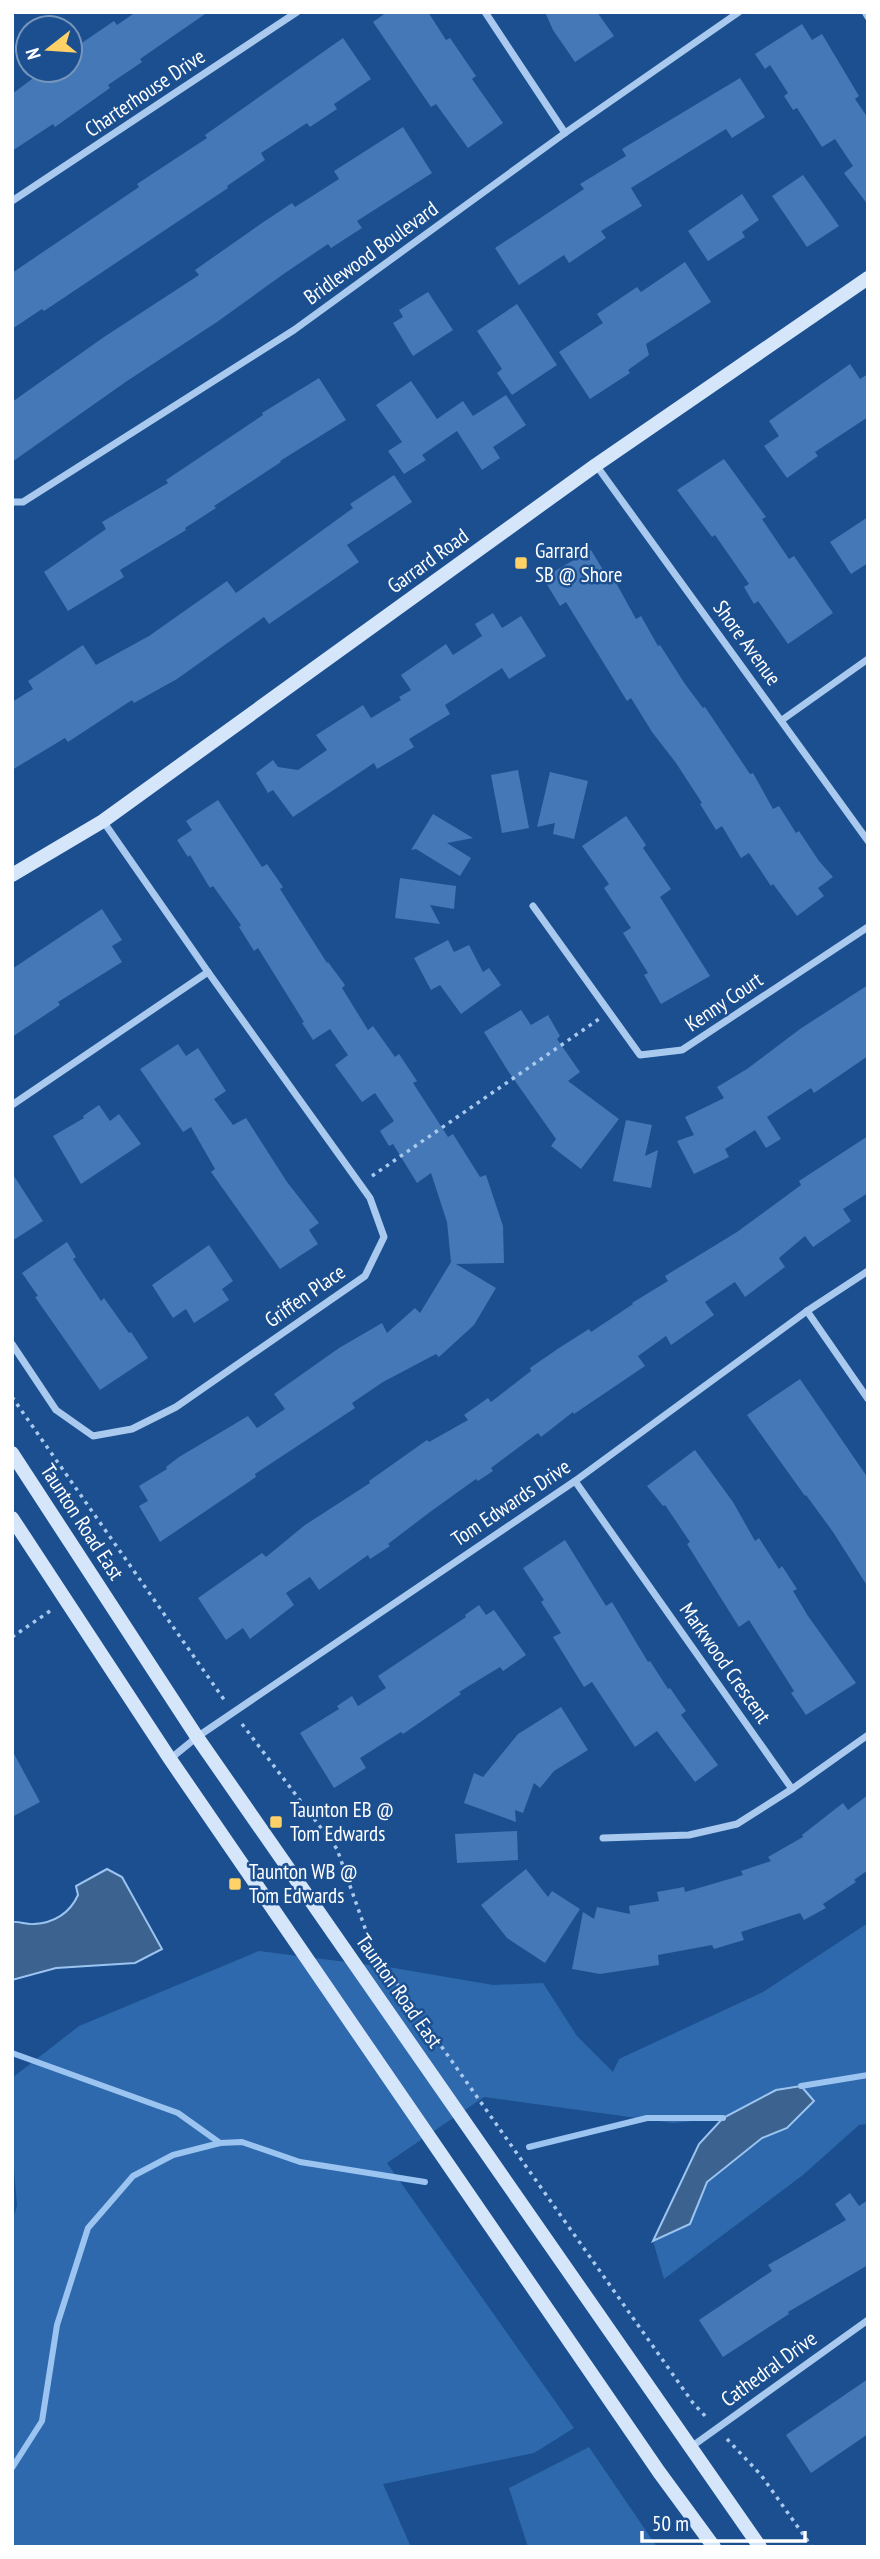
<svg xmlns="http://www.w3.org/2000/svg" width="880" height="2559" viewBox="0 0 880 2559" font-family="'PT Sans Narrow',sans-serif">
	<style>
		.green { fill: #2e69ad }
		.water { fill: #3c6290; stroke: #9cc4f0; stroke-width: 2 }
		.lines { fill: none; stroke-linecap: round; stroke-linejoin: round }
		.stream { stroke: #9cc4f0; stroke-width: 6 }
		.building { fill: #4478b7 }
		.path { stroke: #a9c9ee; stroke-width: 3.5; stroke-dasharray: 3.5 5; stroke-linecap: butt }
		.street { stroke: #a9c9ee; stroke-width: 7 }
		.secondary { stroke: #d6e6fa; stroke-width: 14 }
		.poi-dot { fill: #ffd166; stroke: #1b4f8f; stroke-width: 2.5 }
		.labels { text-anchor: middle; stroke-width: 5; stroke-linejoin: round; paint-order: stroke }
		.street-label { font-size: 21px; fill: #fff; stroke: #1b4f8f }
		.poi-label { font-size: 21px; fill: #fff; stroke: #1b4f8f; text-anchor: start }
	</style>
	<rect width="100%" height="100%" fill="#1b4f8f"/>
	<g class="green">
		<path d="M 868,1923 L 868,2124 L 859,2125 L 803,2175 L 664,2279 L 653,2241 L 690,2224 L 707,2182 L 762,2138 L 787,2128 L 814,2101 L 776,2090 L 723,2118 L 673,2123 L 484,2097 L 387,2163 L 574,2428 L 534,2453 L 383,2484 L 411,2547 L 12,2547 L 12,2222 L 17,2206 L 12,2144 L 12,2078 L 79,2026 L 259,1951 L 394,1968 L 493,1985 L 543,1983 L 577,2036 L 613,2072 L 619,2059 L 763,1992 Z"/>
		<path d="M 589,2447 L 657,2547 L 528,2547 L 509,2488 Z"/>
	</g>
	<g class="water">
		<path d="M 107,1869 L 122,1877 L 162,1949 L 135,1963 L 56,1968 L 12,1980 L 12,1922 C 19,1921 27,1925 34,1924 C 54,1923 70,1913 78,1895 L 76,1886 Z"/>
		<path d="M 801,2086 L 814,2101 L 787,2128 L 762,2138 L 707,2182 L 690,2224 L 653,2241 L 699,2144 L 723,2118 L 776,2090 Z"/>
	</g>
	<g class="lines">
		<g class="stream">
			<path d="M 12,2053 L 178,2113 L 220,2143"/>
			<path d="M 801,2086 L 868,2075"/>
			<path d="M 529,2147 L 647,2118 L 723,2118"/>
			<path d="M 12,2468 L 42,2421 L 57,2325 L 88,2228 L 133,2176 L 173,2155 L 220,2143 L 242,2142 L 300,2162 L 425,2182"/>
		</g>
	</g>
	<g class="building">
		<path d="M 136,12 L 208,12 L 140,59 L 142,62 L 108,85 L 110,88 L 55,127 L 53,124 L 12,151 L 12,94 L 44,70 L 70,70 L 70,51 L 114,21 L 117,25 Z"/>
		<path d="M 387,12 L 428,12 L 446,40 L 450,38 L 476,76 L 472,79 L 503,123 L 468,148 L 436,104 L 431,107 L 373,22 Z"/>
		<path d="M 545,12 L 597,12 L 614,36 L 575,62 L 553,30 Z"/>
		<path d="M 802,24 L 812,40 L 822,34 L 859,96 L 855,99 L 868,118 L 868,205 L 844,173 L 853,166 L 835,139 L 822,147 L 797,108 L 793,110 L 784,96 L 788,93 L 770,65 L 765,69 L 755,54 Z"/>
		<path d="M 343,38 L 371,79 L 334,104 L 337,109 L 310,127 L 307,123 L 261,153 L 265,160 L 227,186 L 228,188 L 44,311 L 42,309 L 12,329 L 12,273 L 139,187 L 137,184 L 207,138 L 205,135 Z"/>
		<path d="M 740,78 L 765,117 L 732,138 L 726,129 L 631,188 L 642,206 L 601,231 L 606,238 L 569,263 L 564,255 L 519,285 L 495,248 L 584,189 L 580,184 L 626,156 L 622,149 Z"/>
		<path d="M 403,127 L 432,173 L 357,221 L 362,228 L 331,248 L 328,244 L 285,273 L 217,322 L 127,381 L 12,462 L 12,402 L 104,337 L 199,275 L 195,270 L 262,223 L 292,203 L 295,207 L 339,179 L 334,171 Z"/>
		<path d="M 803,175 L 839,226 L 807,247 L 772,196 Z"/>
		<path d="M 742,194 L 759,220 L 742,232 L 745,237 L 708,261 L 688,231 Z"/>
		<path d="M 685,262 L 711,302 L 646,344 L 649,355 L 628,370 L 630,373 L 590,399 L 559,352 L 603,323 L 597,314 L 637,287 L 641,292 Z"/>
		<path d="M 428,292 L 453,330 L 413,356 L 393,323 L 403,317 L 399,310 Z"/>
		<path d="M 517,304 L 557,365 L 512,395 L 497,373 L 502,369 L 477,331 Z"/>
		<path d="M 850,364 L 860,379 L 868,374 L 868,417 L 815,452 L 818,456 L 787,478 L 764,446 L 779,436 L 769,421 Z"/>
		<path d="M 319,378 L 346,420 L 280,461 L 281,462 L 214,506 L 216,508 L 185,528 L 186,530 L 120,570 L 124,577 L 68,611 L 44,572 L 106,529 L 102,522 L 168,483 L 166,480 L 263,415 L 262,413 Z"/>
		<path d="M 411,381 L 437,419 L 463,401 L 473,416 L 506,395 L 526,425 L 493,447 L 500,458 L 482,470 L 457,431 L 422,455 L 426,460 L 404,474 L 388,451 L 402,442 L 376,405 Z"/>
		<path d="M 724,459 L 766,517 L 762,519 L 789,559 L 794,556 L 833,613 L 788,644 L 758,601 L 754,604 L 744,587 L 749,584 L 715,535 L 712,537 L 677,490 Z"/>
		<path d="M 394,475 L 412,502 L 347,545 L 359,562 L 269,624 L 264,617 L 177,679 L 134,703 L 132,700 L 68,742 L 65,738 L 12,770 L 12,702 L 33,689 L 28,681 L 83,645 L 96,665 L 149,636 L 227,581 L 236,593 L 353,508 L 350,504 Z"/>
		<path d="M 868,517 L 868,563 L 851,574 L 830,542 Z"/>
		<path d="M 591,550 L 611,583 L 615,581 L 636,619 L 641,616 L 658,646 L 660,645 L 685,684 L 703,708 L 705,707 L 750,774 L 753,773 L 773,809 L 779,806 L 796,833 L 799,831 L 819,861 L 833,877 L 818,888 L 824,896 L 797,916 L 773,884 L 771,886 L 749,853 L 741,858 L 722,826 L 716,830 L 700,804 L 702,803 L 676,763 L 652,732 L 631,698 L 627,701 L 566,602 L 560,606 L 543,578 Z"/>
		<path d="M 493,613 L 502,628 L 521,616 L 546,656 L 509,679 L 502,668 L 445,705 L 450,714 L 409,739 L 414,747 L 377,769 L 374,763 L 293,817 L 273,790 L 268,793 L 256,773 L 273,760 L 278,767 L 298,770 L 327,750 L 316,735 L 363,705 L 371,718 L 401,700 L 399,697 L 411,690 L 401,675 L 446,644 L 453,655 L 482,636 L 475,624 Z"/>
		<path d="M 518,770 L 529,828 L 502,833 L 491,775 Z"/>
		<path d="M 550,772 L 588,781 L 574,839 L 553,834 L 555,823 L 537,827 Z"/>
		<path d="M 218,800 L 262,867 L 267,864 L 283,887 L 280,889 L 327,963 L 328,962 L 345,985 L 342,988 L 368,1030 L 373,1026 L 395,1057 L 399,1054 L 417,1081 L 413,1083 L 448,1137 L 453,1134 L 480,1177 L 486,1175 L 503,1226 L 504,1263 L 456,1264 L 496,1288 L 474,1325 L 439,1357 L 436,1354 L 383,1382 L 352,1403 L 355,1408 L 255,1474 L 256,1477 L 160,1542 L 139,1506 L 148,1501 L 139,1486 L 167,1469 L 166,1467 L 179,1457 L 248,1416 L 257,1428 L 285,1409 L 274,1394 L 339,1348 L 382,1323 L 387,1333 L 415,1308 L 420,1313 L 451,1262 L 447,1222 L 431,1173 L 417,1183 L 393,1144 L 389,1146 L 380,1131 L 394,1121 L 375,1093 L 362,1102 L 335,1065 L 348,1055 L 330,1029 L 313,1040 L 302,1023 L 304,1022 L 258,948 L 254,951 L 239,927 L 241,925 L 213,886 L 210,888 L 190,855 L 188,857 L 177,840 L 192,830 L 186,821 Z"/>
		<path d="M 433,814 L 473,838 L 447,843 L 471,858 L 460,876 L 416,849 L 411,850 Z"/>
		<path d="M 626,816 L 646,845 L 643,848 L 671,889 L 660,897 L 710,976 L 661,1004 L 644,975 L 648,973 L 623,933 L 631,928 L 604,888 L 609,884 L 582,846 Z"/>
		<path d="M 400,878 L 456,886 L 454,909 L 430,905 L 440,924 L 395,918 Z"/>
		<path d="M 102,909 L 122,940 L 112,946 L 122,962 L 58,1002 L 60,1005 L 12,1037 L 12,969 Z"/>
		<path d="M 448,940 L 454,952 L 469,945 L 483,972 L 489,968 L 501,985 L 461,1014 L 440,985 L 431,990 L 414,958 Z"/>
		<path d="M 868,985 L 868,1056 L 814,1093 L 811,1088 L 767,1117 L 781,1139 L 766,1148 L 755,1130 L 725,1149 L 729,1157 L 694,1174 L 677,1141 L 694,1135 L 685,1117 L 724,1098 L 717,1087 L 747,1069 L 800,1029 Z"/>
		<path d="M 521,1010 L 531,1025 L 548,1015 L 560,1036 L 557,1039 L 580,1072 L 568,1081 L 619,1119 L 581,1169 L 551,1146 L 556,1139 L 508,1071 L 484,1032 Z"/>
		<path d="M 178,1044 L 186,1056 L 198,1048 L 226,1091 L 214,1099 L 233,1125 L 246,1118 L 287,1182 L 319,1223 L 309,1230 L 318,1244 L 280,1269 L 211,1172 L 215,1169 L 191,1127 L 183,1132 L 140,1069 Z"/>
		<path d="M 99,1105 L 110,1121 L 119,1114 L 141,1144 L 81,1184 L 53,1136 L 84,1118 L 83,1116 Z"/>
		<path d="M 626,1120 L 652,1125 L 645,1156 L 658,1150 L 651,1188 L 613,1181 Z"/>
		<path d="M 868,1136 L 868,1193 L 843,1209 L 851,1221 L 813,1247 L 805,1236 L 779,1258 L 785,1267 L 745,1297 L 735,1282 L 705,1302 L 714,1315 L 671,1345 L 666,1336 L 638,1356 L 645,1366 L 574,1414 L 573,1412 L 541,1437 L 538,1433 L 491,1468 L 493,1471 L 478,1481 L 476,1479 L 430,1512 L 388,1544 L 390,1546 L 370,1559 L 368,1555 L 319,1590 L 310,1577 L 286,1593 L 294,1605 L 250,1639 L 243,1628 L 226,1640 L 198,1598 L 262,1553 L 266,1557 L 305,1525 L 370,1483 L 369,1481 L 427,1440 L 429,1442 L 468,1420 L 464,1415 L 488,1398 L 491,1402 L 531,1371 L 530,1368 L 559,1348 L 589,1329 L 591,1332 L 633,1304 L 632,1303 L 668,1281 L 665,1276 L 737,1232 L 801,1185 L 799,1181 Z"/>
		<path d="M 12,1173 L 43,1221 L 12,1241 Z"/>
		<path d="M 67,1242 L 76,1257 L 73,1259 L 101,1301 L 104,1298 L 129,1333 L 131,1332 L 148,1358 L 100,1390 L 35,1297 L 38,1296 L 22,1273 Z"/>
		<path d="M 209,1245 L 233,1281 L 222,1289 L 229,1300 L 194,1323 L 186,1309 L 173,1318 L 152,1285 Z"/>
		<path d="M 800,1379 L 868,1478 L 868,1587 L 833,1532 L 806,1495 L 805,1496 L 747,1415 Z"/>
		<path d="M 695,1450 L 733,1502 L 755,1541 L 759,1538 L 779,1569 L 782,1566 L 797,1589 L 793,1591 L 808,1616 L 856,1683 L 806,1715 L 791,1693 L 794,1691 L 749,1620 L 739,1627 L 687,1544 L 690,1542 L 665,1505 L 663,1506 L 647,1486 Z"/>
		<path d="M 565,1540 L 606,1606 L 612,1602 L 648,1662 L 650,1661 L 668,1689 L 670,1688 L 686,1711 L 681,1715 L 718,1765 L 695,1782 L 657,1731 L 635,1747 L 592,1682 L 584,1687 L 553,1637 L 561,1633 L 541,1602 L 544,1600 L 523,1568 Z"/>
		<path d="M 479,1605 L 486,1615 L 494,1610 L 526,1655 L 503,1671 L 500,1667 L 459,1692 L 461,1694 L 403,1734 L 401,1732 L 360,1758 L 366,1768 L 334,1788 L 300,1733 L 339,1709 L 337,1706 L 352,1696 L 358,1706 L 386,1688 L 378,1676 L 466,1617 L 465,1615 Z"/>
		<path d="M 561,1707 L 588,1750 L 554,1771 L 540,1788 L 534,1783 L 523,1813 L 515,1810 L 516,1822 L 464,1803 L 474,1773 L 483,1777 L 518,1734 Z"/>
		<path d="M 12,1750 L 40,1802 L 12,1817 Z"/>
		<path d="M 868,1795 L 868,1870 L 854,1880 L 856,1882 L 823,1904 L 826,1908 L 804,1920 L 800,1913 L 741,1932 L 744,1940 L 714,1949 L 712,1945 L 658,1955 L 659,1965 L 600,1974 L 572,1969 L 583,1912 L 594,1919 L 597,1907 L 630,1914 L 629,1906 L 659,1901 L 657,1892 L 684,1887 L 685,1892 L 743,1875 L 741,1871 L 771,1861 L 768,1857 L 803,1837 L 802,1835 L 843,1803 L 848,1810 Z"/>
		<path d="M 517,1831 L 518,1860 L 457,1863 L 455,1834 Z"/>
		<path d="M 526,1869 L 548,1897 L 552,1891 L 580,1909 L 545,1963 L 507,1938 L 481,1905 Z"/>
		<path d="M 850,2193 L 859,2206 L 868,2200 L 868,2265 L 788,2312 L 789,2314 L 723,2357 L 699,2320 L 772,2271 L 768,2265 L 846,2220 L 835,2204 Z"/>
		<path d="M 868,2379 L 868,2434 L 811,2473 L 786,2435 Z"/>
	</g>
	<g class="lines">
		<g class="path">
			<path d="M 372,1176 L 599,1019"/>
			<path d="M 12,1397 L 225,1701"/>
			<path d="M 12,1637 L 53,1609"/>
			<path d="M 242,1724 L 337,1849 L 372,1948 L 693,2403 L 707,2418"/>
			<path d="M 727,2439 L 761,2475 L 812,2547"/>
		</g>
		<g class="street">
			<path d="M 485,12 L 565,133"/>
			<path d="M 865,12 L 868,17"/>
			<path d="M 12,201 L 297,12"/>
			<path d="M 596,465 L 868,841"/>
			<path d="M 12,502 L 23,502 L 294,330 L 565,133 L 739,12"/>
			<path d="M 782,720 L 868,659"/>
			<path d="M 533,906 L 640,1055 L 682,1050 L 868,927"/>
			<path d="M 12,1105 L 208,972"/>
			<path d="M 807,1311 L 868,1399"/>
			<path d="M 12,1344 L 56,1410 L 93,1436 L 132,1429 L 176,1407 L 365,1276 L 384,1237 L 370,1198 L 208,972 L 103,821"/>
			<path d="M 575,1481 L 792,1789"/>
			<path d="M 170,1759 L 197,1737 L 575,1481 L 807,1311 L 868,1271"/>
			<path d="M 603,1838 L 689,1835 L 737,1824 L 792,1789 L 868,1735"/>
			<path d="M 691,2447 L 868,2320"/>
		</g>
		<g class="secondary">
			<path d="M 12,875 L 103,821 L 596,465 L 868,278"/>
			<path d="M 12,1453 L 197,1737 L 760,2547"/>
			<path d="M 12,1518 L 170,1759 L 659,2472 L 714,2547"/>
		</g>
	</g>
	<g class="poi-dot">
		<rect x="514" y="556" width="14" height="14" rx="3.5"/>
		<rect x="269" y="1815" width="14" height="14" rx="3.5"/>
		<rect x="228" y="1877" width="14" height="14" rx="3.5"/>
	</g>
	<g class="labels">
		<g class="street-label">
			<text transform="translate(145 93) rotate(-34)" y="7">Charterhouse Drive</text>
			<text transform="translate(371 253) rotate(-36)" y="7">Bridlewood Boulevard</text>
			<text transform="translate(428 561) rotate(-36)" y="7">Garrard Road</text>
			<text transform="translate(747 643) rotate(54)" y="7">Shore Avenue</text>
			<text transform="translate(724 1002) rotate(-34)" y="7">Kenny Court</text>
			<text transform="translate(305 1296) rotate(-35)" y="7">Griffen Place</text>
			<text transform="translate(511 1503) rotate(-34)" y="7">Tom Edwards Drive</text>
			<text transform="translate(82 1522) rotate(57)" y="7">Taunton Road East</text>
			<text transform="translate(725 1663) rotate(55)" y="7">Markwood Crescent</text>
			<text transform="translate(399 1991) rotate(55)" y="7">Taunton Road East</text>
			<text transform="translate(769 2369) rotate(-36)" y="7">Cathedral Drive</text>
		</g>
		<g class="poi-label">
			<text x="535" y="558">Garrard<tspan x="535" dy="24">SB @ Shore</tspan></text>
			<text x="290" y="1817">Taunton EB @<tspan x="290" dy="24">Tom Edwards</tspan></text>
			<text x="249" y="1879">Taunton WB @<tspan x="249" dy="24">Tom Edwards</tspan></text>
		</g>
	</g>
	<rect width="880" height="2559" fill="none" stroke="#ffffff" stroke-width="28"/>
	<g transform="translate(49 49) rotate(253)"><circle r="33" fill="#1b4f8f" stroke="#7695bc" stroke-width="2"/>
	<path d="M0-5L12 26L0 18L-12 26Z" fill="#ffd166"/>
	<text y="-10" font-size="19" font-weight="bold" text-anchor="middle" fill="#ffffff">N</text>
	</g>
	<path d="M642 2531v10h163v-10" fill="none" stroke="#ffffff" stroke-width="3.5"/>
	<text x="652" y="2531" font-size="21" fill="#ffffff" stroke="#1b4f8f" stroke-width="5" paint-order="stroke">50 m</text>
</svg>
